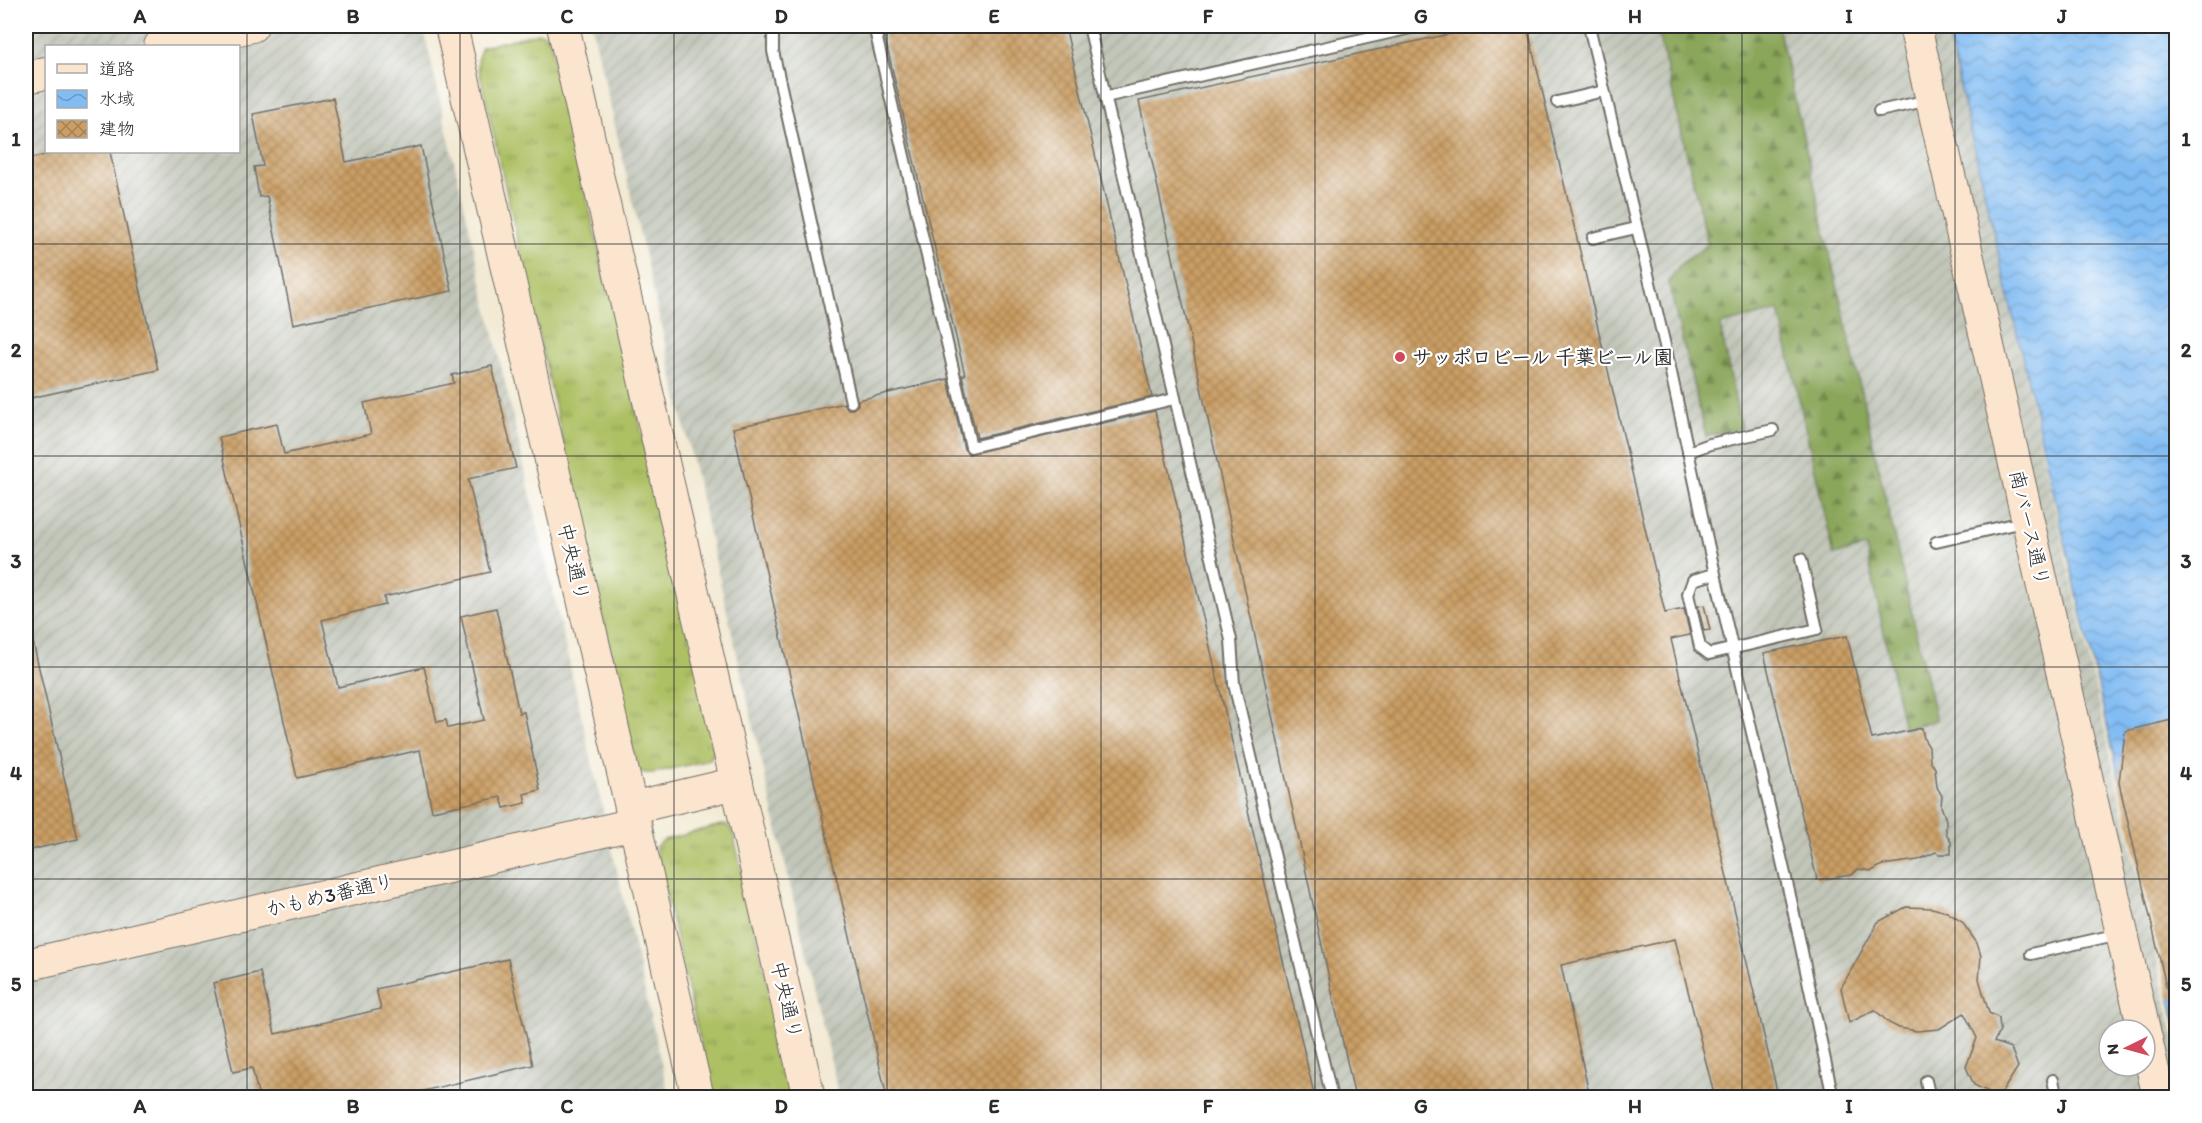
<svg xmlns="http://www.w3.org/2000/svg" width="2202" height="1123" viewBox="0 0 2202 1123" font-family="Itim,'Klee One',sans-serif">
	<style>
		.industrial { fill: url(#industrial-furrows); fill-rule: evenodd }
		.grass { fill: url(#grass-tufts); stroke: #6c7648; stroke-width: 1.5 }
		.forest { fill: url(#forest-firs); stroke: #5a6842; stroke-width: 1.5 }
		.water { fill: url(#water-waves); stroke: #56748f; stroke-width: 1.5 }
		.building { fill: url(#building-cross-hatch) }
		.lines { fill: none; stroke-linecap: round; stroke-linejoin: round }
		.lane-casing { stroke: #716e66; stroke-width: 14 }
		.secondary-casing { stroke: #716e66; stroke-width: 34 }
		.lane { stroke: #fff; stroke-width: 10 }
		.secondary { stroke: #fbe5cf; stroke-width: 32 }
		.grid { fill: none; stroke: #2b2b2b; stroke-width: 1.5; stroke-opacity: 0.55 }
		.poi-dot { fill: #d1495b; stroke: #fff; stroke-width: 2 }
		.labels { text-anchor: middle; stroke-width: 4.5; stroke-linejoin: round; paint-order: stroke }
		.poi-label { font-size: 20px; font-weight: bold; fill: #2b2b2b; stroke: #fff; text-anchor: start }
		.street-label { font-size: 20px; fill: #2b2b2b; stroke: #fff }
		.neatline { fill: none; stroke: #2b2b2b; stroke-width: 2 }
		.grid-label { font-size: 20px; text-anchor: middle; font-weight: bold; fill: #2b2b2b }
	</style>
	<defs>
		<pattern id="industrial-furrows" width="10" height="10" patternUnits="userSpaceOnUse" patternTransform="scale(1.5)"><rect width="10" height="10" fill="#c2c6b9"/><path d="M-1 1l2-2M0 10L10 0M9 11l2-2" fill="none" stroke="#a7aa9f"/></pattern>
		<pattern id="grass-tufts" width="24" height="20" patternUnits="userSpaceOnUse" patternTransform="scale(1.5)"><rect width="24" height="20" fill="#adc064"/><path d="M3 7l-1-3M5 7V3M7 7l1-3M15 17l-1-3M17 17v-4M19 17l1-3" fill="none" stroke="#8d9c53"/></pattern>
		<pattern id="forest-firs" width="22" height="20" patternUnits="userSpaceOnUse" patternTransform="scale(1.5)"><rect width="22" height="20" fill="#8aa65a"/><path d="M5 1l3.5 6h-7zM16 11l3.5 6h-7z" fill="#71874b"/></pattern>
		<pattern id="water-waves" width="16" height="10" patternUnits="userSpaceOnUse" patternTransform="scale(1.5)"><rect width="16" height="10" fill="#81bcf3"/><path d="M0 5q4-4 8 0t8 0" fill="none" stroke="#6a99c5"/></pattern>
		<pattern id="building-cross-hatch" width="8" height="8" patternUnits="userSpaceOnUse" patternTransform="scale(1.5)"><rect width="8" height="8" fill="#ca9e64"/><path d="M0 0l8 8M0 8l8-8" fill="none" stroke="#a48153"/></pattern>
	</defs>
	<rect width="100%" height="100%" fill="#fff"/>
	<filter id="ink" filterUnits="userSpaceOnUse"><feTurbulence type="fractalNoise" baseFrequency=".0167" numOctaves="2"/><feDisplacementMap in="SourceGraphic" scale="12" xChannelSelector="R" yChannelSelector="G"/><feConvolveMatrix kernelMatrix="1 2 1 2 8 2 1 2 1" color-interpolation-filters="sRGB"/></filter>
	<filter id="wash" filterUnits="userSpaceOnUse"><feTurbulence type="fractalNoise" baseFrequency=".008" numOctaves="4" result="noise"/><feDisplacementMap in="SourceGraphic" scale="24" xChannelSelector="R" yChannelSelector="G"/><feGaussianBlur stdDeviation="1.35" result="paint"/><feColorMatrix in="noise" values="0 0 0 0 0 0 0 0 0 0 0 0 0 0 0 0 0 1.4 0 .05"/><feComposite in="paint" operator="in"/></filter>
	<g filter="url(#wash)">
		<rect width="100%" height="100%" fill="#f3ead4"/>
		<g class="industrial">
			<path d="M 26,26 L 423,26 L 669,1097 L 26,1097 ZM 46,46 L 238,46 L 238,152 L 46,152 Z"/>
			<path d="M 592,26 L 1946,26 L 2176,1045 L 2176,1097 L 839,1097 ZM 2109,1030 L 2145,1030 L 2145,1066 L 2109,1066 Z"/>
		</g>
		<g class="grass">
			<path d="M 538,33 L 543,33 L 549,37 L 715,744 L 715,752 L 709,760 L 653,773 L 644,773 L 637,768 L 478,66 L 478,58 L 482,47 Z"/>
			<path d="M 721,825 L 727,825 L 733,833 L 794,1097 L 713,1097 L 656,852 L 656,846 L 664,840 Z"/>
		</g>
		<path class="forest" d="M 1657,26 L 1778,26 L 1936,720 L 1904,729 L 1866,547 L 1834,555 L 1779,310 L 1720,325 L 1741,428 L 1706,436 L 1668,282 L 1682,263 L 1708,245 Z"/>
		<path class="water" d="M 1946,26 L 2176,26 L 2176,1025 Z"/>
		<g id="blocks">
			<g class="building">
				<path d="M 882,26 L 1065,26 L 1152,397 L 977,438 L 962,375 L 965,375 Z"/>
				<path d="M 1487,26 L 1527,26 L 1665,613 L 1684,609 L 1690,635 L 1671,639 L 1777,1091 L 1754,1098 L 1715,1098 L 1675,939 L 1561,965 L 1590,1098 L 1355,1098 L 1139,101 Z"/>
				<path d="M 333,98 L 346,162 L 421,146 L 452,291 L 293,324 L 267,196 L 259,197 L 254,167 L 263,166 L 253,114 Z"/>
				<path d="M 60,152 L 110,152 L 158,370 L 26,399 L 26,159 Z"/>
				<path d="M 492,366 L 516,468 L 468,479 L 490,572 L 384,597 L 385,605 L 322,620 L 338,687 L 424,667 L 437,722 L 446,720 L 448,728 L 484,720 L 461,616 L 496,608 L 519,713 L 524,712 L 540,790 L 524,794 L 526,803 L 504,808 L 501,797 L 432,811 L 420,750 L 297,778 L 219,437 L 277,424 L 284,454 L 371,434 L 364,403 L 454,383 L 452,375 Z"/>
				<path d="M 948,379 L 964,449 L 969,454 L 1155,411 L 1315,1098 L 887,1098 L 733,428 L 844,403 L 848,409 L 853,409 L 858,405 L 858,400 Z"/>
				<path d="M 1704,605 L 1710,630 L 1704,631 L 1698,606 Z"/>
				<path d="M 1847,636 L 1872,739 L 1922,728 L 1924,739 L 1929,747 L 1930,761 L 1935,768 L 1937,787 L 1942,796 L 1941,806 L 1946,820 L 1946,833 L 1951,842 L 1951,854 L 1939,854 L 1936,852 L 1918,860 L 1882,865 L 1872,871 L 1858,869 L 1852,875 L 1817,880 L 1764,653 Z"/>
				<path d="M 33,642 L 78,839 L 26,851 L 26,643 Z"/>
				<path d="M 2176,719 L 2176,998 L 2169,999 L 2119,783 L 2125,731 Z"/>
				<path d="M 1906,907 L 1932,908 L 1947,912 L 1962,922 L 1977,943 L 1981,956 L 1979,979 L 1989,1013 L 1999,1018 L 2000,1030 L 1994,1042 L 2011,1048 L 2018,1067 L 1999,1097 L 1974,1085 L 1966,1067 L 1977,1038 L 1964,1013 L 1939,1029 L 1917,1031 L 1899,1028 L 1889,1023 L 1875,1010 L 1849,1023 L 1841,988 L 1878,922 Z"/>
				<path d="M 508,959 L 533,1065 L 393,1098 L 259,1098 L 252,1068 L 233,1072 L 213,983 L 260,972 L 275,1034 L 381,1009 L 376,989 Z"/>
			</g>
		</g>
	</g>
	<g filter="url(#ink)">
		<use href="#blocks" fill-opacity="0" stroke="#716e66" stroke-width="1.5"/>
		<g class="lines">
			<g class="lane-casing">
				<g id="lane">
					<path d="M 775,26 L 773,29 L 773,51 L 851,402"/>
					<path d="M 874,26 L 971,447 L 1174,399"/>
					<path d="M 1089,26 L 1231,640 L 1234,684 L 1332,1098"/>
					<path d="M 1589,26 L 1667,354 L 1709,548 L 1791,900 L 1833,1098"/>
					<path d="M 1105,97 L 1420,26"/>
					<path d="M 1557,102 L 1604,91"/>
					<path d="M 1879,111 L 1929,100"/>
					<path d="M 1593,238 L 1636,228"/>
					<path d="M 1688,452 L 1710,444 L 1773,430"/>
					<path d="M 1936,542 L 2027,521"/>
					<path d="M 1714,574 L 1693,580 L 1688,594 L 1700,647 L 1709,654 L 1817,629 L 1801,559"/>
					<path d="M 2031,954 L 2119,934"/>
					<path d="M 2053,1080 L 2057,1098"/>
					<path d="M 1926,1081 L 1930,1098"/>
					<path d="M 1811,1098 L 1832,1093"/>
				</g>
			</g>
			<g class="secondary-casing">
				<g id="secondary">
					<path d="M 451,26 L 698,1098"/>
					<path d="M 563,26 L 809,1098"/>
					<path d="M 1915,26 L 2144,1030"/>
					<path d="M 160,46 L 252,26"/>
					<path d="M 26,77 L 46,73"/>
					<path d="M 631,808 L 737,783"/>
					<path d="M 26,965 L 634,824"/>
					<path d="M 2145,1034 L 2159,1098"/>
				</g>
			</g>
			<use href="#lane" class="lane"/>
			<use href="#secondary" class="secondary"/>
		</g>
	</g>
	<path class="grid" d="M 247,26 L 247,1098M 460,26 L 460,1098M 674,26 L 674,1098M 887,26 L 887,1098M 1101,26 L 1101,1098M 1315,26 L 1315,1098M 1528,26 L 1528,1098M 1742,26 L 1742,1098M 1955,26 L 1955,1098M 26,244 L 2176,244M 26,456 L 2176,456M 26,667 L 2176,667M 26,879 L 2176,879"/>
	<circle class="poi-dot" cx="1400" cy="357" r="6"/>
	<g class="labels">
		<g class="poi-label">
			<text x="1412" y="364">サッポロビール 千葉ビール園</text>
		</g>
		<g class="street-label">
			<text transform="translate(2030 528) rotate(77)" y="7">南バース通り</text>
			<text transform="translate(574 562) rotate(77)" y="7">中央通り</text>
			<text transform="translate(330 895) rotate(-13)" y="7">かもめ3番通り</text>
			<text transform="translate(787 1000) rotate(77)" y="7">中央通り</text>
		</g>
	</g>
	<rect width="2202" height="1123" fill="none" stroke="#fff" stroke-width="66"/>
	<rect x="45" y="45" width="195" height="108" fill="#ffffff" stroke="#aaaaaa" stroke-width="1.5"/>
	<rect x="57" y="64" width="30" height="9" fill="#fbe5cf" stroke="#aaaaaa" stroke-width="1.5"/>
	<text x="99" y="75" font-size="18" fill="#2b2b2b">道路</text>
	<rect x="57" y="90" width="30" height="18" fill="url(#water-waves)" stroke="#aaaaaa" stroke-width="1.5"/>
	<text x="99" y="105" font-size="18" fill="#2b2b2b">水域</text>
	<rect x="57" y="120" width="30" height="18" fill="url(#building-cross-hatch)" stroke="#aaaaaa" stroke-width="1.5"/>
	<text x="99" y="135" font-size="18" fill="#2b2b2b">建物</text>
	<g transform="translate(2127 1048) rotate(265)"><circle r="28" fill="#ffffff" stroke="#aaaaaa" stroke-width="1.5"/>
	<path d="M0-4.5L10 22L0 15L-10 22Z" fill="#d1495b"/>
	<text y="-9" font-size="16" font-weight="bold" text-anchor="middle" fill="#2b2b2b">N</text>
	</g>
	<rect x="33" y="33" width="2136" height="1057" class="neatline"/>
	<g class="grid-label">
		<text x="140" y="23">A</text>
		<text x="353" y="23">B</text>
		<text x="567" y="23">C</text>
		<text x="781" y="23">D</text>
		<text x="994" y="23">E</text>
		<text x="1208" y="23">F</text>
		<text x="1421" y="23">G</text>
		<text x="1635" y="23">H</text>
		<text x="1849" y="23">I</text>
		<text x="2062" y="23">J</text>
		<text x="16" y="146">1</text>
		<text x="2186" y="146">1</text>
		<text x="16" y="357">2</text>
		<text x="2186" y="357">2</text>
		<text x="16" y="568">3</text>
		<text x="2186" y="568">3</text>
		<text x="16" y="780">4</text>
		<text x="2186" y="780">4</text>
		<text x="16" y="991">5</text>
		<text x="2186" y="991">5</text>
		<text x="140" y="1113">A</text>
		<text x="353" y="1113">B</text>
		<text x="567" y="1113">C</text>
		<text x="781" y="1113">D</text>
		<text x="994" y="1113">E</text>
		<text x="1208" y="1113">F</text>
		<text x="1421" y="1113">G</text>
		<text x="1635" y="1113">H</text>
		<text x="1849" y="1113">I</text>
		<text x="2062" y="1113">J</text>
	</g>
</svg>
